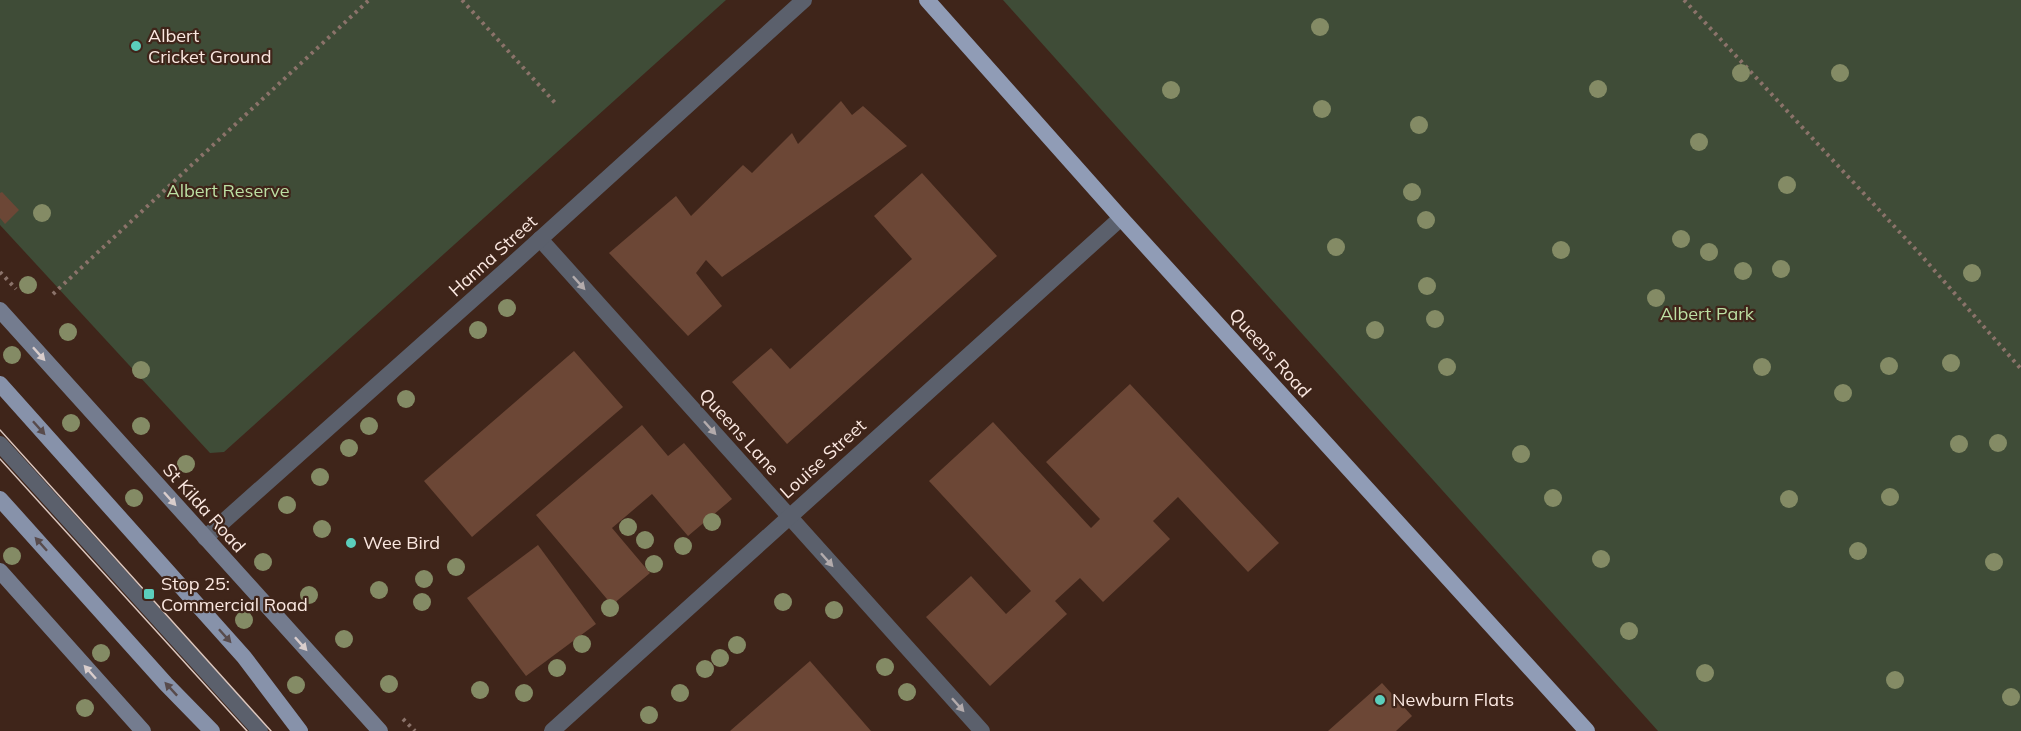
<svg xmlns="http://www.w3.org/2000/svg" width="2021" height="731" viewBox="0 0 2021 731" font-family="Mulish,sans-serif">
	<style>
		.green { fill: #3f4c37 }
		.building { fill: #6c4736 }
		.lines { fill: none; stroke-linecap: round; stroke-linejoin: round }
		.path { stroke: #8b736a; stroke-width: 4; stroke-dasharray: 3 4.5; stroke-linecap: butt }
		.service { stroke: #5b606c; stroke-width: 16 }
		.minor { stroke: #5b606c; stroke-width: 16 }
		.secondary { stroke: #747c8f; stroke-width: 16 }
		.primary { stroke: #8792aa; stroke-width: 16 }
		.trunk { stroke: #909cb6; stroke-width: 16 }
		.tram { stroke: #dbc7bf; stroke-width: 1.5 }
		.tree { fill: #848b65 }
		.oneway { fill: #b3abac }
		.oneway2 { fill: #d9cdcc }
		.oneway3 { fill: #584b4c }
		.poi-dot { fill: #5bcebc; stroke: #3f251a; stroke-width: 2 }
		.labels { text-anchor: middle; stroke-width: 4.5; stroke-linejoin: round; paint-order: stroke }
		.poi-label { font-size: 18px; fill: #fbe8e1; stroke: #3f251a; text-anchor: start }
		.park-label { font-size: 18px; fill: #bcdfa3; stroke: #3f251a }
		.street-label { font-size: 18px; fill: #fbe8e1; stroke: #3f251a }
	</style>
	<rect width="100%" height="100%" fill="#3f251a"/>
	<g class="green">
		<path d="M 0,0 L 726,0 L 224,452 L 210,453 L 0,225 Z"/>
		<path d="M 1003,0 L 2021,0 L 2021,731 L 1658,731 Z"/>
	</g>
	<g class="building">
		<path d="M 841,101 L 852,115 L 863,106 L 907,146 L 722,277 L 706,260 L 696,273 L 722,306 L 688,336 L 609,253 L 676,196 L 691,216 L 743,165 L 752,173 L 792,133 L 798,144 Z"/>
		<path d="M 922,173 L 997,256 L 787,444 L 732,382 L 771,348 L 790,369 L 912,259 L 874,216 Z"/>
		<path d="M 2,192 L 19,210 L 5,224 L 0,218 L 0,193 Z"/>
		<path d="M 574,351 L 623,407 L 472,537 L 424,481 Z"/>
		<path d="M 1130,384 L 1279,543 L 1248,572 L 1178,497 L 1153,521 L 1170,539 L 1103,602 L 1080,578 L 1055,601 L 1067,614 L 990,686 L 926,617 L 971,576 L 1006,614 L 1031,591 L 929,481 L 993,422 L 1091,528 L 1100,519 L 1046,462 Z"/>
		<path d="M 642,425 L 668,456 L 684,443 L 732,499 L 688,536 L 652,494 L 612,528 L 650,573 L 612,605 L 536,515 Z"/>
		<path d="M 538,545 L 596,624 L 526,676 L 467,598 Z"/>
		<path d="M 810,661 L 871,731 L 730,731 Z"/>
		<path d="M 1382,683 L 1412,716 L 1396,731 L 1328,731 Z"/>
	</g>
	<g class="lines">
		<g class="path">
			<path d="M 462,0 L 557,105"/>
			<path d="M 1684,0 L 1920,254 L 2021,369"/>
			<path d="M 0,272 L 16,289"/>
			<path d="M 53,294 L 369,0"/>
			<path d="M 403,719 L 415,731"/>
		</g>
		<path class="service" d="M 0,444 L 260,731"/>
		<g class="minor">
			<path d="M 540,239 L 982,731"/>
			<path d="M 205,538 L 507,269 L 804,0"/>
			<path d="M 552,731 L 1121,218"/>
		</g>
		<g class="secondary">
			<path d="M 0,310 L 380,731"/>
			<path d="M 0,571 L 143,731"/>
		</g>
		<g class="primary">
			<path d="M 0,384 L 244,657 L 300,731"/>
			<path d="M 0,499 L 166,684 L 212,731"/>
		</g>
		<path class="trunk" d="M 927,0 L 1121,218 L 1587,731"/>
		<g class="tram">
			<path d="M 0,430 L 271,731"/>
			<path d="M 0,459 L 247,731"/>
		</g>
	</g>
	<g class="tree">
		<circle cx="1320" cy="27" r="9"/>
		<circle cx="1741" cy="73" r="9"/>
		<circle cx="1840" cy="73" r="9"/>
		<circle cx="1598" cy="89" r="9"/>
		<circle cx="1171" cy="90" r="9"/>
		<circle cx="1322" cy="109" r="9"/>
		<circle cx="1419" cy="125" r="9"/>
		<circle cx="1699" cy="142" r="9"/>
		<circle cx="1787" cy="185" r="9"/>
		<circle cx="1412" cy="192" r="9"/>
		<circle cx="42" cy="213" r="9"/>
		<circle cx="1426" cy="220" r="9"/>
		<circle cx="1681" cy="239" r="9"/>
		<circle cx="1336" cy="247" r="9"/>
		<circle cx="1561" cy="250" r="9"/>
		<circle cx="1709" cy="252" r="9"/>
		<circle cx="1781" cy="269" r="9"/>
		<circle cx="1743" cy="271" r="9"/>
		<circle cx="1972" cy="273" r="9"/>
		<circle cx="28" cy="285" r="9"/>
		<circle cx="1427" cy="286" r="9"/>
		<circle cx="1656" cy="298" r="9"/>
		<circle cx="507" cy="308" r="9"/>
		<circle cx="1435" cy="319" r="9"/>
		<circle cx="478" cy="330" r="9"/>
		<circle cx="1375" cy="330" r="9"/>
		<circle cx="68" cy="332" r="9"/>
		<circle cx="12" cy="355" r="9"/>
		<circle cx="1951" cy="363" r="9"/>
		<circle cx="1889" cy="366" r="9"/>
		<circle cx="1447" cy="367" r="9"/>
		<circle cx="1762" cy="367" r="9"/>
		<circle cx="141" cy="370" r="9"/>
		<circle cx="1843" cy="393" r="9"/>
		<circle cx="406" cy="399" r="9"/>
		<circle cx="71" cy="423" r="9"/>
		<circle cx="141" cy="426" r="9"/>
		<circle cx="369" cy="426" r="9"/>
		<circle cx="1998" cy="443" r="9"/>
		<circle cx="1959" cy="444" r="9"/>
		<circle cx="349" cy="448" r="9"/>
		<circle cx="1521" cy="454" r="9"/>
		<circle cx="186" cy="464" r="9"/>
		<circle cx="320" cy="477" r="9"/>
		<circle cx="1890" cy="497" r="9"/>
		<circle cx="134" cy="498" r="9"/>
		<circle cx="1553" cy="498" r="9"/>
		<circle cx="1789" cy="499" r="9"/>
		<circle cx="287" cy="505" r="9"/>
		<circle cx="712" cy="522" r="9"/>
		<circle cx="628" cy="527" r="9"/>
		<circle cx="322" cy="529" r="9"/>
		<circle cx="645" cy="540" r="9"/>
		<circle cx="683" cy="546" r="9"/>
		<circle cx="1858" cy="551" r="9"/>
		<circle cx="12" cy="556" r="9"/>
		<circle cx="1601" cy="559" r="9"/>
		<circle cx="263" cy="562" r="9"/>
		<circle cx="1994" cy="562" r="9"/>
		<circle cx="654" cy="564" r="9"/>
		<circle cx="456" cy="567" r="9"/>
		<circle cx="424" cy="579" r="9"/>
		<circle cx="379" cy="590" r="9"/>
		<circle cx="309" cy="595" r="9"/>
		<circle cx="422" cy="602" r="9"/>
		<circle cx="783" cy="602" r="9"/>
		<circle cx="610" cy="608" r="9"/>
		<circle cx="834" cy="610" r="9"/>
		<circle cx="244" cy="620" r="9"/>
		<circle cx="1629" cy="631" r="9"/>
		<circle cx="344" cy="639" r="9"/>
		<circle cx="582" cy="644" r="9"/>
		<circle cx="737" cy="645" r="9"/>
		<circle cx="101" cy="653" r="9"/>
		<circle cx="720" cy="658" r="9"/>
		<circle cx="885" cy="667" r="9"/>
		<circle cx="557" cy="668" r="9"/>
		<circle cx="705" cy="669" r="9"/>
		<circle cx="1705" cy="673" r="9"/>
		<circle cx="1895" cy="680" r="9"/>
		<circle cx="389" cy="684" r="9"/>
		<circle cx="296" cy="685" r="9"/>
		<circle cx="480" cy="690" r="9"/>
		<circle cx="907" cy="692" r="9"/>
		<circle cx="524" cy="693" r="9"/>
		<circle cx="680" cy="693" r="9"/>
		<circle cx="2011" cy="697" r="9"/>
		<circle cx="85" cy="708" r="9"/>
		<circle cx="649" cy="715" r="9"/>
	</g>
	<defs><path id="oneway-solid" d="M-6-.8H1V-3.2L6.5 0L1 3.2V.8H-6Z" transform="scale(1.5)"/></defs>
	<g class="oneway">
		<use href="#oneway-solid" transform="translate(579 283) rotate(48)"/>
		<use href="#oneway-solid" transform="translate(710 428) rotate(48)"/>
		<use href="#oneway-solid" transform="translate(827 560) rotate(48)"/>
		<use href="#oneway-solid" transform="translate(958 705) rotate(48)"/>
	</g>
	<g class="oneway2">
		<use href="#oneway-solid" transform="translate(39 354) rotate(48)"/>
		<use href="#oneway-solid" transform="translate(170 499) rotate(48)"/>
		<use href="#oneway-solid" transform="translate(301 644) rotate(48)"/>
		<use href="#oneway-solid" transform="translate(90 672) rotate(-132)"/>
	</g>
	<g class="oneway3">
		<use href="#oneway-solid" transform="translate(39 428) rotate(48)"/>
		<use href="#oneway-solid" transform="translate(41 544) rotate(-132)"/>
		<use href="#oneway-solid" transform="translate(225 636) rotate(48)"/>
		<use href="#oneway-solid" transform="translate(171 689) rotate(-133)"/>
	</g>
	<g class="poi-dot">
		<circle cx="136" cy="46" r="6"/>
		<circle cx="351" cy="543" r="6"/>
		<rect x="143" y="588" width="12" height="12" rx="3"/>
		<circle cx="1380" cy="700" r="6"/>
	</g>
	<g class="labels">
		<g class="poi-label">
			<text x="148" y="42">Albert<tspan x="148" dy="21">Cricket Ground</tspan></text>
			<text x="363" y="549">Wee Bird</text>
			<text x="161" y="590">Stop 25:<tspan x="161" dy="21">Commercial Road</tspan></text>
			<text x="1392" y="706">Newburn Flats</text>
		</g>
		<g class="park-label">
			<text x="228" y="197">Albert Reserve</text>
			<text x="1707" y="320">Albert Park</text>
		</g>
		<g class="street-label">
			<text transform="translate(493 256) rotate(-42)" y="6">Hanna Street</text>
			<text transform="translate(1270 353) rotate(48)" y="6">Queens Road</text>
			<text transform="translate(739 432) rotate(48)" y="6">Queens Lane</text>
			<text transform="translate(823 459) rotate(-42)" y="6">Louise Street</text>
			<text transform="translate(204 508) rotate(48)" y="6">St Kilda Road</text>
		</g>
	</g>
</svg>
